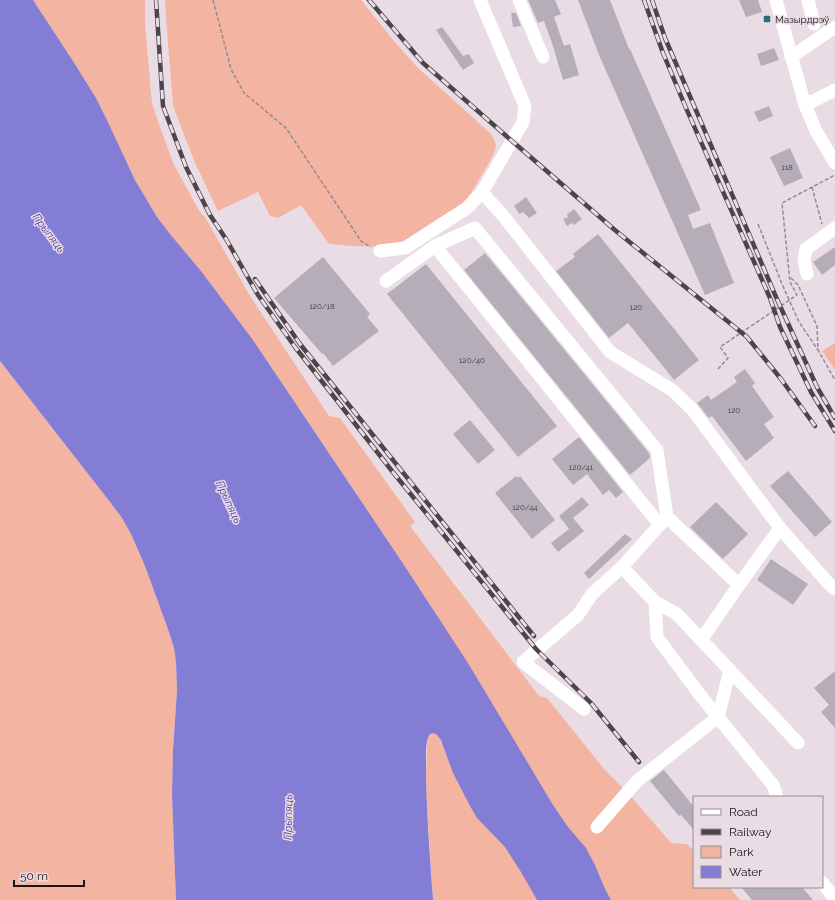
<svg xmlns="http://www.w3.org/2000/svg" width="835" height="900" viewBox="0 0 835 900" font-family="Raleway,sans-serif">
	<style>
		.green { fill: #f3b5a1 }
		.water { fill: #847dd5 }
		.building { fill: #b5aeb9 }
		.lines { fill: none; stroke-linecap: round; stroke-linejoin: round }
		.path { stroke: #948a90; stroke-width: 1.5; stroke-dasharray: 4 2; stroke-linecap: butt }
		.minor { stroke: #fff; stroke-width: 13 }
		.rail-casing { stroke: #4c464a; stroke-width: 4.5 }
		.rail { stroke: #eadce4; stroke-width: 3; stroke-dasharray: 9; stroke-linecap: butt }
		.poi-dot { fill: #257075; stroke: #eadce4; stroke-width: 1.5 }
		.labels { text-anchor: middle; stroke-width: 3; stroke-linejoin: round; paint-order: stroke }
		.number-label { font-size: 8px; fill: #403b40 }
		.poi-label { font-size: 10px; fill: #191518; stroke: #eadce4; text-anchor: start }
		.water-label { font-size: 11px; font-style: italic; fill: #49369d; stroke: #eadce4 }
	</style>
	<rect width="100%" height="100%" fill="#eadce4"/>
	<g class="green">
		<path d="M 33,0 L 145,0 L 145,24 L 152,103 L 161,130 L 174,165 L 200,212 L 205,217 L 250,296 L 329,416 L 340,418 L 415,522 L 410,526 L 539,696 L 547,698 L 605,770 L 628,793 L 671,843 L 687,844 L 694,851 L 694,887 L 729,887 L 740,900 L 433,900 L 427,804 L 426,774 L 427,744 L 428,738 L 430,734 L 400,559 L 253,340 L 201,271 L 170,234 L 157,217 L 135,180 L 107,120 L 96,98 L 73,61 Z"/>
		<path d="M 166,0 L 361,0 L 394,41 L 418,68 L 490,133 L 494,139 L 496,145 L 494,153 L 490,161 L 470,195 L 461,205 L 406,240 C 382,250 355,246 329,244 L 301,205 L 278,218 L 270,216 L 258,192 L 218,211 L 195,163 L 173,106 L 165,4 Z"/>
		<path d="M 835,343 L 835,370 L 822,351 Z"/>
		<path d="M 0,361 L 110,502 L 122,518 L 131,534 L 145,566 L 169,632 L 174,648 L 176,662 L 177,690 L 173,750 L 172,795 L 176,900 L 0,900 Z"/>
	</g>
	<path class="water" d="M 0,0 L 33,0 L 73,61 L 96,98 L 107,120 L 135,180 L 157,217 L 170,234 L 201,271 L 253,340 L 400,559 L 468,663 L 553,805 L 568,827 L 586,848 L 595,865 L 605,889 L 611,900 L 537,900 L 521,872 L 505,847 L 477,818 L 470,806 L 453,773 L 441,740 L 436,734 L 432,733 L 429,735 C 425,744 426,756 426,766 C 426,810 430,855 433,900 L 176,900 L 172,795 L 173,750 L 177,690 L 176,662 L 174,648 L 169,632 L 145,566 L 131,534 L 122,518 L 110,502 L 0,361 Z"/>
	<g class="building">
		<path d="M 528,0 L 555,0 L 561,14 L 554,17 L 564,46 L 570,44 L 579,75 L 563,80 L 553,46 L 544,21 L 538,23 Z"/>
		<path d="M 578,0 L 610,0 L 629,49 L 630,49 L 701,210 L 688,215 L 693,229 L 710,223 L 734,283 L 705,295 L 599,55 Z"/>
		<path d="M 739,0 L 758,0 L 762,12 L 746,17 Z"/>
		<path d="M 511,13 L 516,13 L 521,26 L 513,27 Z"/>
		<path d="M 442,27 L 463,56 L 469,54 L 474,63 L 463,70 L 436,30 Z"/>
		<path d="M 774,48 L 779,60 L 761,66 L 757,54 Z"/>
		<path d="M 769,106 L 773,116 L 759,122 L 754,112 Z"/>
		<path d="M 790,148 L 803,178 L 784,186 L 770,157 Z"/>
		<path d="M 526,197 L 537,213 L 529,218 L 523,212 L 519,214 L 514,206 Z"/>
		<path d="M 574,209 L 582,219 L 574,225 L 572,223 L 567,226 L 563,219 L 568,217 L 567,214 Z"/>
		<path d="M 598,234 L 699,360 L 674,380 L 628,323 L 609,338 L 556,271 L 575,257 L 573,254 Z"/>
		<path d="M 835,247 L 835,265 L 822,275 L 813,262 Z"/>
		<path d="M 485,253 L 649,453 L 650,458 L 630,475 L 464,270 Z"/>
		<path d="M 323,257 L 370,314 L 367,317 L 379,331 L 333,366 L 323,353 L 322,354 L 274,298 Z"/>
		<path d="M 426,264 L 557,426 L 518,457 L 387,294 Z"/>
		<path d="M 745,369 L 755,383 L 752,386 L 774,417 L 764,424 L 774,438 L 746,461 L 712,416 L 709,418 L 697,403 L 708,395 L 711,400 L 737,382 L 734,377 Z"/>
		<path d="M 470,420 L 495,450 L 478,464 L 453,434 Z"/>
		<path d="M 579,437 L 623,492 L 616,498 L 609,490 L 603,495 L 587,474 L 573,485 L 552,459 Z"/>
		<path d="M 788,471 L 832,522 L 815,537 L 770,486 Z"/>
		<path d="M 516,476 L 518,478 L 520,476 L 555,520 L 532,539 L 495,493 Z"/>
		<path d="M 582,497 L 589,505 L 573,518 L 584,531 L 558,552 L 551,543 L 569,529 L 559,516 Z"/>
		<path d="M 716,502 L 748,534 L 723,559 L 690,527 Z"/>
		<path d="M 625,534 L 632,539 L 589,579 L 584,573 Z"/>
		<path d="M 771,559 L 808,584 L 793,605 L 757,580 Z"/>
		<path d="M 835,671 L 835,728 L 821,712 L 829,705 L 814,688 Z"/>
		<path d="M 664,770 L 694,807 L 694,830 L 681,815 L 679,816 L 650,781 Z"/>
		<path d="M 741,887 L 802,887 L 813,900 L 752,900 Z"/>
	</g>
	<g class="lines">
		<g class="path">
			<path d="M 213,0 L 231,69 L 244,93 L 286,128 L 361,241 L 371,247"/>
			<path d="M 812,187 L 822,224"/>
			<path d="M 758,224 L 782,284 L 799,322 L 818,350"/>
			<path d="M 791,278 L 798,285 L 817,326 L 818,350 L 835,380"/>
			<path d="M 718,369 L 728,358 L 720,347 L 797,295 L 790,282 L 782,203 L 835,175"/>
		</g>
		<g class="minor">
			<path d="M 519,0 L 543,57"/>
			<path d="M 776,0 L 805,105 L 816,131 L 835,163"/>
			<path d="M 808,0 L 814,24"/>
			<path d="M 791,57 L 835,27"/>
			<path d="M 805,105 L 835,90"/>
			<path d="M 482,192 L 505,218 L 610,352 L 672,390 L 692,409 L 780,528 L 829,584 L 835,589"/>
			<path d="M 435,246 L 660,525"/>
			<path d="M 380,251 L 405,248 L 467,208 L 482,192 L 512,141 L 523,122 L 525,106 L 480,0"/>
			<path d="M 807,274 L 804,260 L 806,249 L 835,228"/>
			<path d="M 386,281 L 435,246 L 475,228 L 657,450 L 667,517 L 739,585"/>
			<path d="M 665,519 L 622,567 L 655,602 L 657,637 L 700,695 L 773,785 L 777,797"/>
			<path d="M 655,602 L 677,614 L 798,743"/>
			<path d="M 701,640 L 739,585 L 780,528"/>
			<path d="M 584,709 L 523,662 L 578,615 L 592,594 L 622,567"/>
			<path d="M 597,827 L 637,781 L 718,717 L 730,670"/>
			<path d="M 822,882 L 835,899"/>
		</g>
		<g class="rail-casing">
			<g id="rail">
				<path d="M 156,0 L 163,106 L 186,167 L 210,215 L 226,239 L 258,295 L 295,347 L 392,471 L 536,649 L 591,703 L 639,762"/>
				<path d="M 369,0 L 423,63 L 512,141 L 616,231 L 747,337 L 781,379 L 815,426"/>
				<path d="M 644,0 L 663,53 L 686,108 L 770,298 L 780,327 L 811,392 L 835,431"/>
				<path d="M 652,0 L 665,38 L 776,297 L 817,387 L 835,418"/>
				<path d="M 255,279 L 300,344 L 534,636"/>
			</g>
		</g>
		<use href="#rail" class="rail"/>
	</g>
	<rect class="poi-dot" x="763" y="15" width="8" height="8" rx="2"/>
	<g class="labels">
		<g class="number-label">
			<text x="787" y="170">118</text>
			<text x="322" y="309">120/18</text>
			<text x="636" y="310">120</text>
			<text x="472" y="363">120/40</text>
			<text x="734" y="413">120</text>
			<text x="581" y="470">120/41</text>
			<text x="525" y="510">120/44</text>
		</g>
		<g class="poi-label">
			<text x="775" y="23">Мазырдрэў</text>
		</g>
		<g class="water-label">
			<text transform="translate(49 233) rotate(53)" y="4">Прыпяць</text>
			<text transform="translate(229 502) rotate(65)" y="4">Прыпяць</text>
			<text transform="translate(288 817) rotate(-89)" y="4">Прыпяць</text>
		</g>
	</g>
	<rect x="693" y="796" width="130" height="92" fill="#eadce4" stroke="#968c92"/>
	<rect x="701" y="809" width="20" height="6" fill="#ffffff" stroke="#968c92"/>
	<text x="729" y="816" font-size="12" fill="#191518">Road</text>
	<rect x="701" y="829" width="20" height="6" fill="#4c464a" stroke="#968c92"/>
	<text x="729" y="836" font-size="12" fill="#191518">Railway</text>
	<rect x="701" y="846" width="20" height="12" fill="#f3b5a1" stroke="#968c92"/>
	<text x="729" y="856" font-size="12" fill="#191518">Park</text>
	<rect x="701" y="866" width="20" height="12" fill="#847dd5" stroke="#968c92"/>
	<text x="729" y="876" font-size="12" fill="#191518">Water</text>
	<path d="M14 880v6h70v-6" fill="none" stroke="#191518" stroke-width="2"/>
	<text x="20" y="880" font-size="12" fill="#191518" stroke="#eadce4" stroke-width="3" paint-order="stroke">50 m</text>
</svg>
